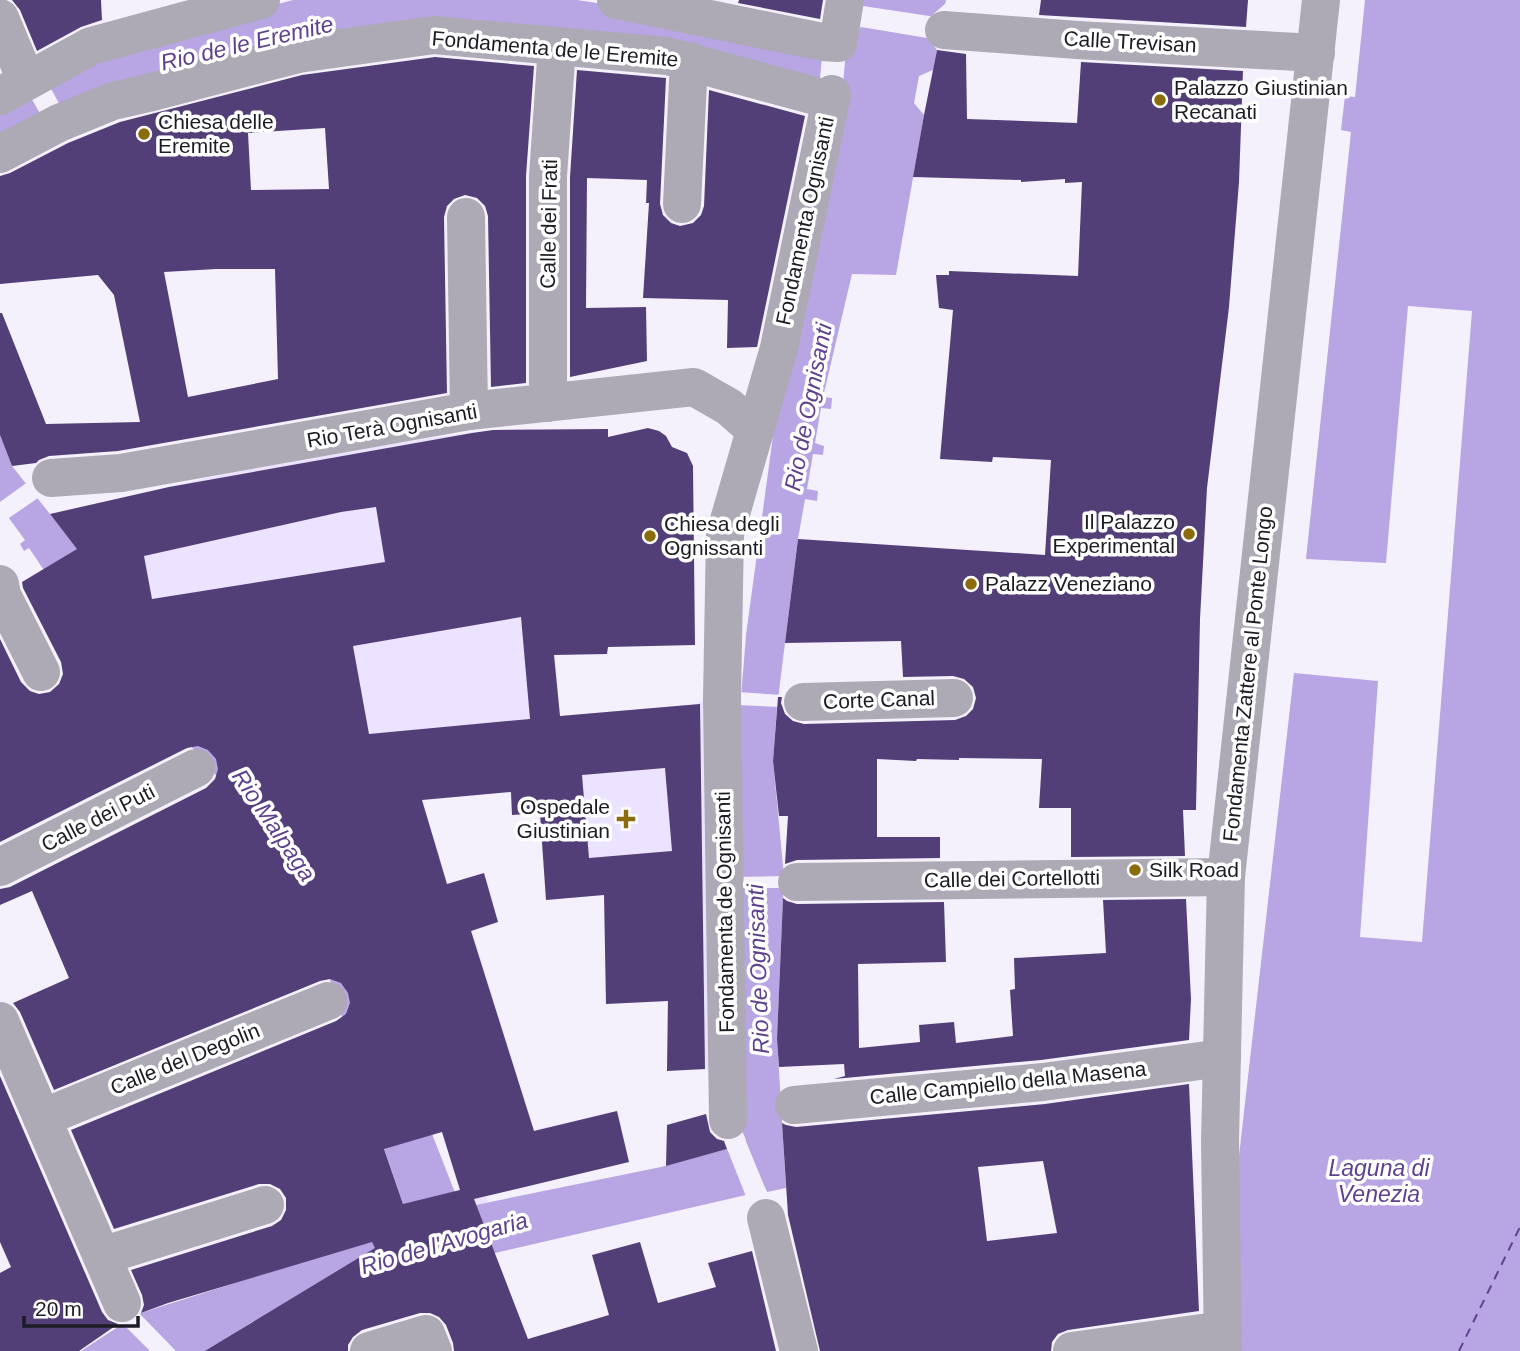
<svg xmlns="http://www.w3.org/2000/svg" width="1520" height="1351" viewBox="0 0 1520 1351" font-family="Helvetica,sans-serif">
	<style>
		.built { fill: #ebe3ff }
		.water { fill: #b8a5e4 }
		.pier { fill: #f4f1fc }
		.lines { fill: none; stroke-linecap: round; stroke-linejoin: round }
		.ferry { stroke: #5e428d; stroke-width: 2; stroke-dasharray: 9 7; stroke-linecap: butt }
		.building { fill: #533f77; fill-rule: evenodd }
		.minor { stroke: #adaab6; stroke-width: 38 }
		.poi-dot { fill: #8a6c0d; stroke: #fff; stroke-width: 2.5 }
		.labels { text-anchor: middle; stroke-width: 7; stroke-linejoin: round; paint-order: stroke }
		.street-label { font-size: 21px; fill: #1d1b24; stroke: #fff }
		.poi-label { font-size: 21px; fill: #1d1b24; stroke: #fff; text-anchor: start }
		.water-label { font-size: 23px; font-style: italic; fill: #5e428d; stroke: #fff }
	</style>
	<rect width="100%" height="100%" fill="#f4f1fc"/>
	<path class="built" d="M 608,429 L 608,487 L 553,636 L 560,716 L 698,704 L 699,702 L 707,701 L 717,1069 L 667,1071 L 667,1001 L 606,1004 L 605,946 L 657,890 L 546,900 L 540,813 L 512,815 L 510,792 L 402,801 L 406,827 L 429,823 L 441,861 L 427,866 L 434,888 L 484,873 L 498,922 L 472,931 L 534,1130 L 617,1111 L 629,1162 L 486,1196 L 488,1202 L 461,1208 L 454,1191 L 460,1189 L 442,1132 L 423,1108 L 83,557 L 50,514 L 216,476 L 328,453 L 475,432 Z"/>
	<g class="water">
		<path d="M 293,0 L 577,0 L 623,7 L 846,54 L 857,0 L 946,0 L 945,4 L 931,16 L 928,38 L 937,50 L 933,70 L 919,76 L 914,103 L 924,115 L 896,275 L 852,274 L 823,397 L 832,398 L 831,409 L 821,408 L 815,443 L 824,446 L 823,455 L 813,454 L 807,489 L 818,491 L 817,501 L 805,499 L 798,539 L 777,707 L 773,761 L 784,876 L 777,1038 L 786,1188 L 767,1192 L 764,1185 L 744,1191 L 746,1195 L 495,1253 L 252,1322 L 207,1351 L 81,1351 L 121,1325 L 127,1328 L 141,1313 L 411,1227 L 362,1084 L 333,987 L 287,882 L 233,797 L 203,759 L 135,687 L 127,693 L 29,548 L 24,551 L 20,544 L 25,540 L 0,506 L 0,435 L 12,466 L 167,662 L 432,1134 L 461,1208 L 661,1167 L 727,1149 L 746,1140 L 736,1117 L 737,747 L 746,635 L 781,377 L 841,106 L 431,26 L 0,145 L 0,105 L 94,53 Z"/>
		<path d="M 1365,0 L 1520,0 L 1520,1351 L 1237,1351 L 1239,1156 L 1294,673 L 1378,681 L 1360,937 L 1422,942 L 1472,311 L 1408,306 L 1386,563 L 1306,559 L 1351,132 L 1341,130 L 1345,96 L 1355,97 Z"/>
	</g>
	<g class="pier">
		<path d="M 863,6 L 936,17 L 933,39 L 861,27 L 848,36 Z"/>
		<path d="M 847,40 L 841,106 L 819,90 L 823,46 Z"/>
		<path d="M 44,76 L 66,116 L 47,126 L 25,87 Z"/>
		<path d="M 29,481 L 41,496 L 6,520 L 0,512 L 0,502 Z"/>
		<path d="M 738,692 L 782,695 L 780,707 L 737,705 Z"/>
		<path d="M 788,876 L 787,888 L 732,888 L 732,877 Z"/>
		<path d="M 736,1117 L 768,1195 L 765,1194 L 762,1189 L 749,1193 L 749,1196 L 747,1199 L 726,1146 L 742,1139 L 733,1118 Z"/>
		<path d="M 139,1313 L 176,1351 L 150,1351 L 127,1328 L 124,1322 L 126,1324 L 135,1315 Z"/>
	</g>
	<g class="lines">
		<path class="ferry" d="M 1459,1351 L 1520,1227"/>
	</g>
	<g class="building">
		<path d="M 12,0 L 101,0 L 102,20 L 81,27 L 37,51 L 20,10 Z"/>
		<path d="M 739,0 L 823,0 L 820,19 L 738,3 Z"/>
		<path d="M 1041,0 L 1248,0 L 1246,27 L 1039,15 Z"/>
		<path d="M 937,50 L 966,54 L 967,119 L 1077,123 L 1081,62 L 1243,71 L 1239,182 L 1229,307 L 1207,488 L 1200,619 L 1196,810 L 1183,810 L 1185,856 L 1071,857 L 1071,808 L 1039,808 L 1042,759 L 959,758 L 959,760 L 917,759 L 916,761 L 877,759 L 877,837 L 940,837 L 940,858 L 797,860 L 785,864 L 788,816 L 779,816 L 773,761 L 778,697 L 782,697 L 781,703 L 785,714 L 793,721 L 804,724 L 955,720 L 966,716 L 973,709 L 976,698 L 973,687 L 964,679 L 953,676 L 903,677 L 901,641 L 785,643 L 798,539 L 1045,555 L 1051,460 L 993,457 L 992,462 L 940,459 L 953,310 L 939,308 L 936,275 L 949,275 L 949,271 L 1078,276 L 1082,182 L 1065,183 L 1065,179 L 1021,182 L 1021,180 L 913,177 L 924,115 Z"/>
		<path d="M 435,57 L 534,66 L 526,176 L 526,383 L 491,387 L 488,216 L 485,206 L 477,198 L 465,195 L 454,199 L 447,206 L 444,217 L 447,393 L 118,451 L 49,456 L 39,460 L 36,463 L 12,466 L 0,435 L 0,313 L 2,313 L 46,424 L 140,422 L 114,295 L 98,275 L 0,284 L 0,176 L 10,173 L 68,143 L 120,122 L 302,75 ZM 325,128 L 329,189 L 251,190 L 248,133 ZM 216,269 L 275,269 L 278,379 L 188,397 L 164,272 Z"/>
		<path d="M 577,70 L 666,78 L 660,204 L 663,215 L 671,223 L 680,226 L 693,223 L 701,215 L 704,206 L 709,90 L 805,116 L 757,347 L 727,348 L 728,300 L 643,298 L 649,203 L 646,203 L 647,180 L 587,178 L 586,308 L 646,307 L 647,361 L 570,377 L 570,177 Z"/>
		<path d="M 648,428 L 659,431 L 666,436 L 672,447 L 687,453 L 693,466 L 695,645 L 608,647 L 607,654 L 554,655 L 560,716 L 700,704 L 705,1069 L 667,1071 L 668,1001 L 606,1004 L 604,895 L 546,900 L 540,813 L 512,815 L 511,792 L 422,800 L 447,884 L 484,873 L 498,922 L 471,931 L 534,1131 L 617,1111 L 629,1162 L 474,1199 L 528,1339 L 609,1315 L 592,1255 L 640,1242 L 658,1303 L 716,1287 L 708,1263 L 752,1251 L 776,1351 L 454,1351 L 453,1343 L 446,1325 L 439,1317 L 430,1313 L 420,1313 L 362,1330 L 353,1337 L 348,1345 L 348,1351 L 205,1351 L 375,1248 L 372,1242 L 168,1303 L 141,1313 L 144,1305 L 142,1295 L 131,1270 L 272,1226 L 281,1220 L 286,1210 L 286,1198 L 280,1189 L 270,1184 L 259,1184 L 114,1229 L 71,1130 L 336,1021 L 346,1014 L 350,1003 L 348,993 L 341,983 L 330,979 L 320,981 L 54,1090 L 20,1012 L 13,1003 L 69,978 L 32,891 L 0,905 L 0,889 L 10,887 L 206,788 L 215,779 L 218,769 L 216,759 L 208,750 L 198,746 L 187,748 L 0,842 L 0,639 L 21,682 L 30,691 L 39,694 L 50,692 L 59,684 L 63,674 L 61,662 L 23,588 L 22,582 L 77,549 L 50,514 L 169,487 L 472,433 L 493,430 L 608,429 L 608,437 ZM 376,507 L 385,562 L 152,599 L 144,556 L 341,512 ZM 521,617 L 530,719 L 369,734 L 353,646 ZM 665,768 L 672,851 L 589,858 L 582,775 ZM 442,1132 L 460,1190 L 403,1204 L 384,1149 Z"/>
		<path d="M 783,898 L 787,901 L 797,904 L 944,902 L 946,962 L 858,964 L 859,1048 L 920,1042 L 919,1025 L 954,1022 L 956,1043 L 1013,1036 L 1010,990 L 1015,989 L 1014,958 L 1106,953 L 1103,900 L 1186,899 L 1191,999 L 1189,1040 L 1041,1060 L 834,1079 L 845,1076 L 844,1064 L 779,1067 L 777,1039 Z"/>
		<path d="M 0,1076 L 102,1312 L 108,1320 L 118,1324 L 79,1351 L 0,1351 L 0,1273 L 11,1267 L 0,1242 Z"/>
		<path d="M 1189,1084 L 1199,1311 L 1068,1330 L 1058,1334 L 1052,1342 L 1051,1351 L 820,1351 L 788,1215 L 782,1123 L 786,1125 L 796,1127 L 1045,1104 ZM 1043,1161 L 1057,1233 L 987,1241 L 978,1167 Z"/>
		<path d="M 706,1114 L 710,1132 L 717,1139 L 724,1141 L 727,1149 L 666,1166 L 667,1125 Z"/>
	</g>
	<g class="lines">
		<g class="minor">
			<path d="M 616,0 L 823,42 L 838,43 L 845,0"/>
			<path d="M 0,18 L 26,80"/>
			<path d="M 944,30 L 1077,40 L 1316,53"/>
			<path d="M 0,96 L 91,46 L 261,0"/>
			<path d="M 0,154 L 59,123 L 113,101 L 148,93 L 298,54 L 434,35 L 667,56 L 830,100"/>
			<path d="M 682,204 L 689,61"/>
			<path d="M 466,217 L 469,411"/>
			<path d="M 548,403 L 548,176 L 557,46"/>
			<path d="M 51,478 L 121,473 L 469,411 L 694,387 L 729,407 L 755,430"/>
			<path d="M 0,584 L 2,595 L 41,672"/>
			<path d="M 803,702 L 954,698"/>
			<path d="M 0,867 L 196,768"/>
			<path d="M 797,882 L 1226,877"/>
			<path d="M 0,1021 L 122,1303"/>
			<path d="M 794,1105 L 1043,1082 L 1222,1058"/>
			<path d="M 42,1118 L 328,1001"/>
			<path d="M 728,1120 L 722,698 L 725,534 L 779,348 L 832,94"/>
			<path d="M 766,1218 L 799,1351"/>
			<path d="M 102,1256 L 265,1205"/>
			<path d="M 369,1351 L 426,1334 L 433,1351"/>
			<path d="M 1072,1351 L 1223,1330"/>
			<path d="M 1223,1351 L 1220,1141 L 1226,877 L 1321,0"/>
		</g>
	</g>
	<g class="poi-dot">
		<circle cx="1160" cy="100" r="7"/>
		<circle cx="144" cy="134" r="7"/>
		<circle cx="1189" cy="534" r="7"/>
		<circle cx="650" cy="536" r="7"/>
		<circle cx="971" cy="584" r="7"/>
		<path d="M622.5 808.5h7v7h7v7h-7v7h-7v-7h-7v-7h7z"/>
		<circle cx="1135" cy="870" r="7"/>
	</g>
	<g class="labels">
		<g class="street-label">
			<text transform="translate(1130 42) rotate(3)" y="7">Calle Trevisan</text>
			<text transform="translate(555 49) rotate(5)" y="7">Fondamenta de le Eremite</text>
			<text transform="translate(805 221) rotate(-78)" y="7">Fondamenta Ognisanti</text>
			<text transform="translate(549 224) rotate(-89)" y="7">Calle dei Frati</text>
			<text transform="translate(392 426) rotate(-10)" y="7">Rio Terà Ognisanti</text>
			<text transform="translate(1248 674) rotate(-84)" y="7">Fondamenta Zattere al Ponte Longo</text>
			<text transform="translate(879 700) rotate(-2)" y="7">Corte Canal</text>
			<text transform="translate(98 818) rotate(-27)" y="7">Calle dei Puti</text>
			<text transform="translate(1012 879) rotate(-1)" y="7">Calle dei Cortellotti</text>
			<text transform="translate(725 912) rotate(-91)" y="7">Fondamenta de Ognisanti</text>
			<text transform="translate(185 1059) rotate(-22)" y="7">Calle del Degolin</text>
			<text transform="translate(1008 1083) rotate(-6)" y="7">Calle Campiello della Masena</text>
		</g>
		<g class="poi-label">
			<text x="1174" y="95">Palazzo Giustinian<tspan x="1174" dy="24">Recanati</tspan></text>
			<text x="158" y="129">Chiesa delle<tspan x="158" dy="24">Eremite</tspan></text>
			<text x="1175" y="529" text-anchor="end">Il Palazzo<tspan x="1175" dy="24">Experimental</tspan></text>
			<text x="664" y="531">Chiesa degli<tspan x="664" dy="24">Ognissanti</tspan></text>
			<text x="985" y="591">Palazz Veneziano</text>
			<text x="610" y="814" text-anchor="end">Ospedale<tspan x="610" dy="24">Giustinian</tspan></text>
			<text x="1149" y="877">Silk Road</text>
		</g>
		<g class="water-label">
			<text transform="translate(247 43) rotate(-13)" y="8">Rio de le Eremite</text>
			<text transform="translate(808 407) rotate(-79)" y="8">Rio de Ognisanti</text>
			<text transform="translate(274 825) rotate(56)" y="8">Rio Malpaga</text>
			<text transform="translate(758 969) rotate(-92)" y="8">Rio de Ognisanti</text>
			<text x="1379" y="1176">Laguna di<tspan x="1379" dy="26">Venezia</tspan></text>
			<text transform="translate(444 1243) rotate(-16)" y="8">Rio de l'Avogaria</text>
		</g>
	</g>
	<path d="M24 1316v10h114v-10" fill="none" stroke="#1d1b24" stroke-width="3.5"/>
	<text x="35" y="1316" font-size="21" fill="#1d1b24" stroke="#ffffff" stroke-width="5" paint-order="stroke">20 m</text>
</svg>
